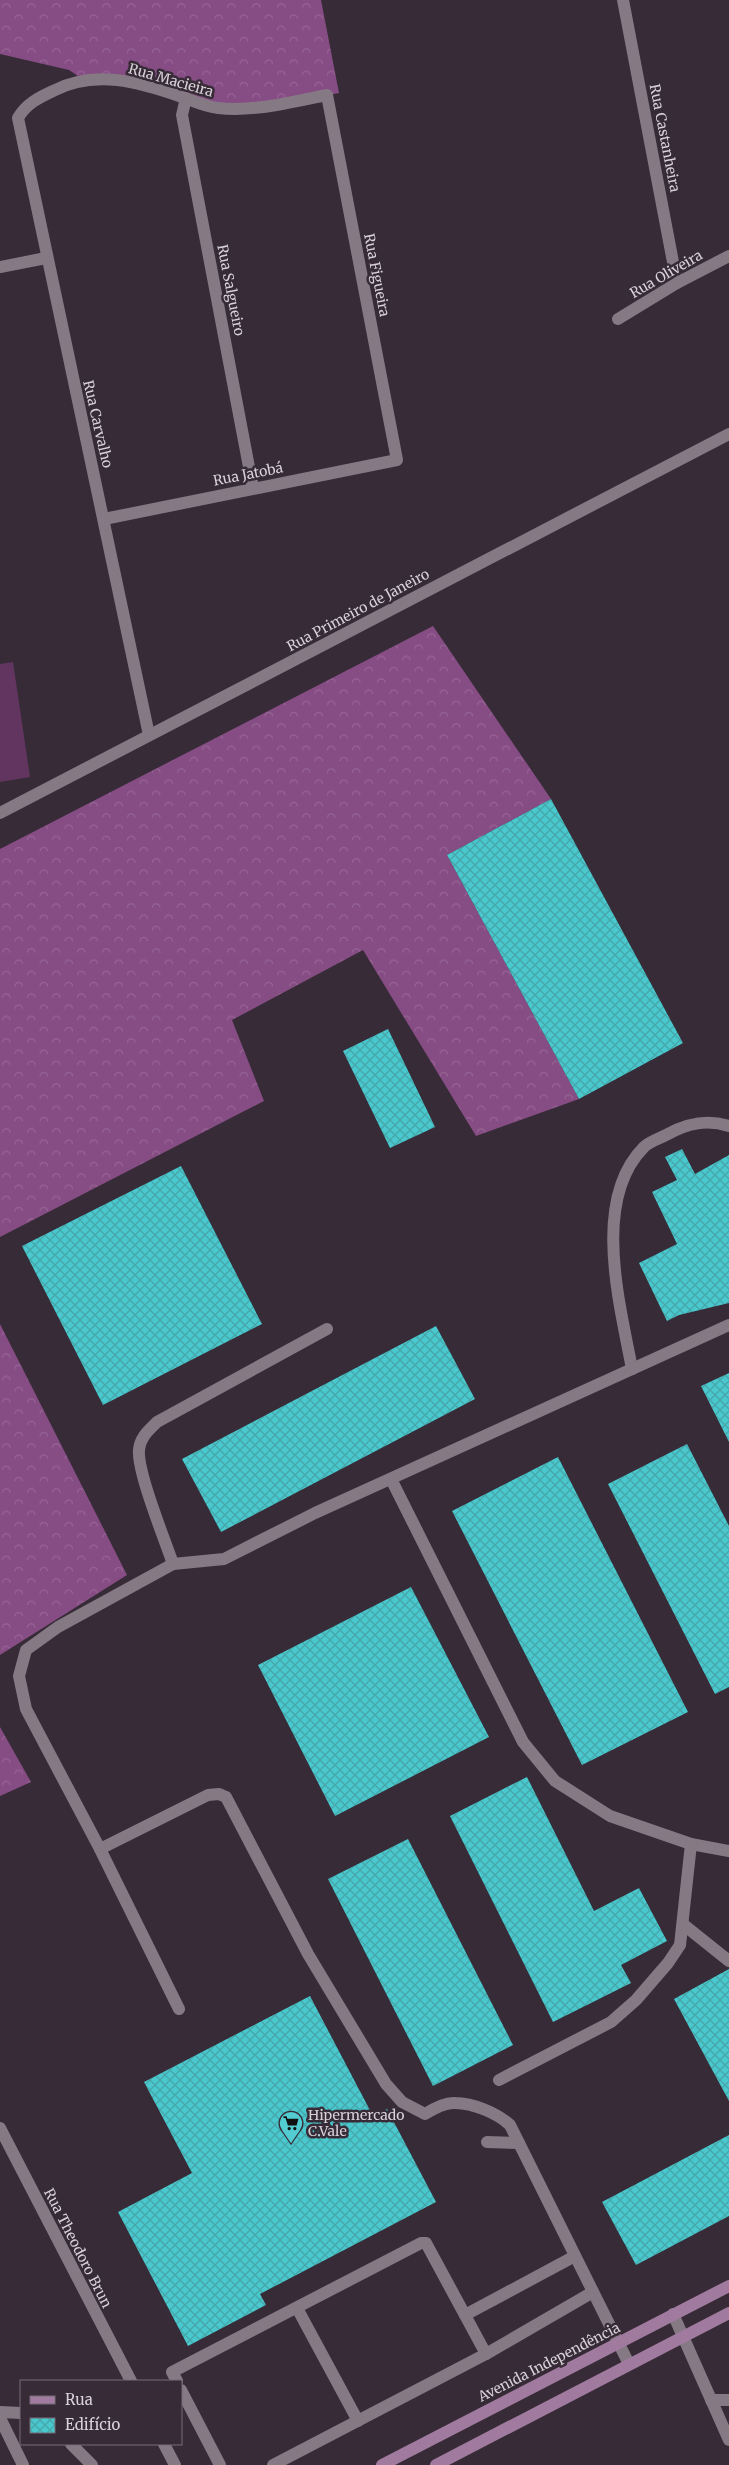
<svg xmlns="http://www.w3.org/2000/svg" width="729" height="2465" viewBox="0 0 729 2465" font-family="Merriweather,serif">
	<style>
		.green { fill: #613560 }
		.forest { fill: url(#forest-crowns) }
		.building { fill: url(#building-cross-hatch) }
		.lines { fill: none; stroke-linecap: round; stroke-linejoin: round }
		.minor { stroke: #857984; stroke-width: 12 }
		.major { stroke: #a17b9f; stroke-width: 12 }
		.labels { text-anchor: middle; stroke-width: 5; stroke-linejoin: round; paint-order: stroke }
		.street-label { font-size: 14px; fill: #d8d1d8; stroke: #362b36 }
		.poi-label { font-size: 14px; fill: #d8d1d8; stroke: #362b36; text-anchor: start }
	</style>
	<defs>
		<pattern id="forest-crowns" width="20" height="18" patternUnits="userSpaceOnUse" patternTransform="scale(1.25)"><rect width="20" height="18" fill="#864c84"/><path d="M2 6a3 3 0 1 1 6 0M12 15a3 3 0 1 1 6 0" fill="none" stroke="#966595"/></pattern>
		<pattern id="building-cross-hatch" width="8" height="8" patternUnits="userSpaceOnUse" patternTransform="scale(1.25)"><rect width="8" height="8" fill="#49c8cd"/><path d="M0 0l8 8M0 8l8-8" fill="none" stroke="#47a6aa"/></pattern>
	</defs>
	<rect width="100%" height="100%" fill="#362b36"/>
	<path class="green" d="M 13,662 L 30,777 L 0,782 L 0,664 Z"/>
	<g class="forest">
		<path d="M 0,0 L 321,0 L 339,93 L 279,104 L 235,109 L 154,87 L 84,80 L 69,70 L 0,54 Z"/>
		<path d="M 433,626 L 551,799 L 447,855 L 579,1099 L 476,1136 L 363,950 L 232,1020 L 264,1101 L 0,1237 L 0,849 Z"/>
		<path d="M 0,1324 L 127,1575 L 0,1655 Z"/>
		<path d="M 0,1727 L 31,1782 L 0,1796 Z"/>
	</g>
	<g class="building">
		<path d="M 551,799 L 683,1043 L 579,1099 L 447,855 Z"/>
		<path d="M 388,1029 L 435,1127 L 390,1148 L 343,1051 Z"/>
		<path d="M 682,1149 L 695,1174 L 729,1155 L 729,1303 L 679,1315 L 667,1321 L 639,1263 L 677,1244 L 652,1192 L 677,1180 L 665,1157 Z"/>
		<path d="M 181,1166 L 262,1324 L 103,1405 L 22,1246 Z"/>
		<path d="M 436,1326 L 475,1399 L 221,1532 L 182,1459 Z"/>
		<path d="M 729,1373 L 729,1442 L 701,1386 Z"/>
		<path d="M 687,1444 L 729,1526 L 729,1687 L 715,1694 L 608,1484 Z"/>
		<path d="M 558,1457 L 688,1712 L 582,1765 L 452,1511 Z"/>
		<path d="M 411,1587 L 489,1737 L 335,1816 L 258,1665 Z"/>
		<path d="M 527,1777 L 594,1911 L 639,1888 L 667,1941 L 621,1965 L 631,1983 L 553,2022 L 450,1816 Z"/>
		<path d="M 408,1839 L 513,2045 L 433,2086 L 328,1879 Z"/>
		<path d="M 729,1969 L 729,2101 L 674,1999 Z"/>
		<path d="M 310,1996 L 373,2116 L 387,2109 L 436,2202 L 260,2294 L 266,2305 L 188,2346 L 118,2212 L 192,2173 L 144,2082 Z"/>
		<path d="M 729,2135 L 729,2216 L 636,2265 L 602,2202 Z"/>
	</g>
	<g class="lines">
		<g class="minor">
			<path d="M 623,0 L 677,283"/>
			<path d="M 186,98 L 182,115 L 253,488"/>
			<path d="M 0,267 L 46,258"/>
			<path d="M 618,319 L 677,283 L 729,256"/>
			<path d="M 104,519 L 397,460 L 327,95 C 291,102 255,112 218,108 C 206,107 193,101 182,97 C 139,82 95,69 53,91 C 38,98 26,104 18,118 L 149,735"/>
			<path d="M 0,813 L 729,434"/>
			<path d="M 632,1369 C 620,1304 591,1200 644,1147 C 650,1141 661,1138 668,1134 C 688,1123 707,1119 729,1126"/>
			<path d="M 391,1479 L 523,1742 L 555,1781 L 610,1816 L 691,1844 L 729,1851"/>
			<path d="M 173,1564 C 165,1540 137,1472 139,1450 C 140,1437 149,1430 157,1422 L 327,1329"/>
			<path d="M 100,1849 L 208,1795 L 219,1794 L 226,1797 L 308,1954 L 386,2084 L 402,2102 L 425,2114 C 433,2109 445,2102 455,2103 C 473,2103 497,2113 510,2125 L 629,2364"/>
			<path d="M 684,1925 L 729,1961"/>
			<path d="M 179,2009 L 100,1849 L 26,1709 L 19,1676 L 26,1650 L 58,1627 L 173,1564 L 224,1559 L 315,1513 L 729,1325"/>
			<path d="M 499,2080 L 611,2022 L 636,2000 L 668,1963 L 680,1945 L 691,1844"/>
			<path d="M 0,2128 L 131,2381"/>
			<path d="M 487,2142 L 519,2143"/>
			<path d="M 297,2308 L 358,2421"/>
			<path d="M 673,2314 L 729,2440"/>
			<path d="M 465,2315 L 575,2256"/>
			<path d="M 486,2354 L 593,2292"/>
			<path d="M 177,2381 L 172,2372 L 421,2243 L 426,2243 L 486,2354 L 273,2465"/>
			<path d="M 181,2390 L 220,2465"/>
			<path d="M 711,2400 L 729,2400"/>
			<path d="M 0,2412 L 21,2413"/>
			<path d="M 0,2418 L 23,2465"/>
			<path d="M 71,2444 L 92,2465"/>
			<path d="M 164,2444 L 175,2465"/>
		</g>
		<g class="major">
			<path d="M 382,2465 L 729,2286"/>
			<path d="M 436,2465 L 729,2313"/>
		</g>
	</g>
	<defs>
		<g id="supermarket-pin" transform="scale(1.25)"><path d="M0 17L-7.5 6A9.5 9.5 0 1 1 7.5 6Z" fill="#52ccd1" stroke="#362b36"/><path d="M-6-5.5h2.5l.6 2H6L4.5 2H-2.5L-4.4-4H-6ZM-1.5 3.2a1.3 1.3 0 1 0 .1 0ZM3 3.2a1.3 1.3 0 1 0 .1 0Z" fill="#111"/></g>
	</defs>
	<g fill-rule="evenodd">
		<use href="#supermarket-pin" x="291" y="2123"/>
	</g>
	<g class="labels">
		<g class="street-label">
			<text transform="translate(171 80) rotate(16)" y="5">Rua Macieira</text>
			<text transform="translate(665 138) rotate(79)" y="5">Rua Castanheira</text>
			<text transform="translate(666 274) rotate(-30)" y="5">Rua Oliveira</text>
			<text transform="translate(377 275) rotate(79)" y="5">Rua Figueira</text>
			<text transform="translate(231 290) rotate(79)" y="5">Rua Salgueiro</text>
			<text transform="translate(98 424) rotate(77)" y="5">Rua Carvalho</text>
			<text transform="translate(248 474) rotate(-11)" y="5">Rua Jatobá</text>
			<text transform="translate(358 610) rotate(-28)" y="5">Rua Primeiro de Janeiro</text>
			<text transform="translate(78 2248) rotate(63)" y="5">Rua Theodoro Brun</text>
			<text transform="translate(549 2362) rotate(-27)" y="5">Avenida Independência</text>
		</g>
		<g class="poi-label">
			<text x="308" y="2120">Hipermercado<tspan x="308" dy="16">C.Vale</tspan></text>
		</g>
	</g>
	<rect x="20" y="2380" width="162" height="65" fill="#362b36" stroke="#776d77"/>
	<rect x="30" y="2396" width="25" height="8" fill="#a17b9f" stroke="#776d77"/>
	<text x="65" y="2405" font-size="15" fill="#d8d1d8">Rua</text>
	<rect x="30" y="2418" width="25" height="15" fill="url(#building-cross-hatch)" stroke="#776d77"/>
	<text x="65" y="2430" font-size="15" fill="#d8d1d8">Edifício</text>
</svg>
